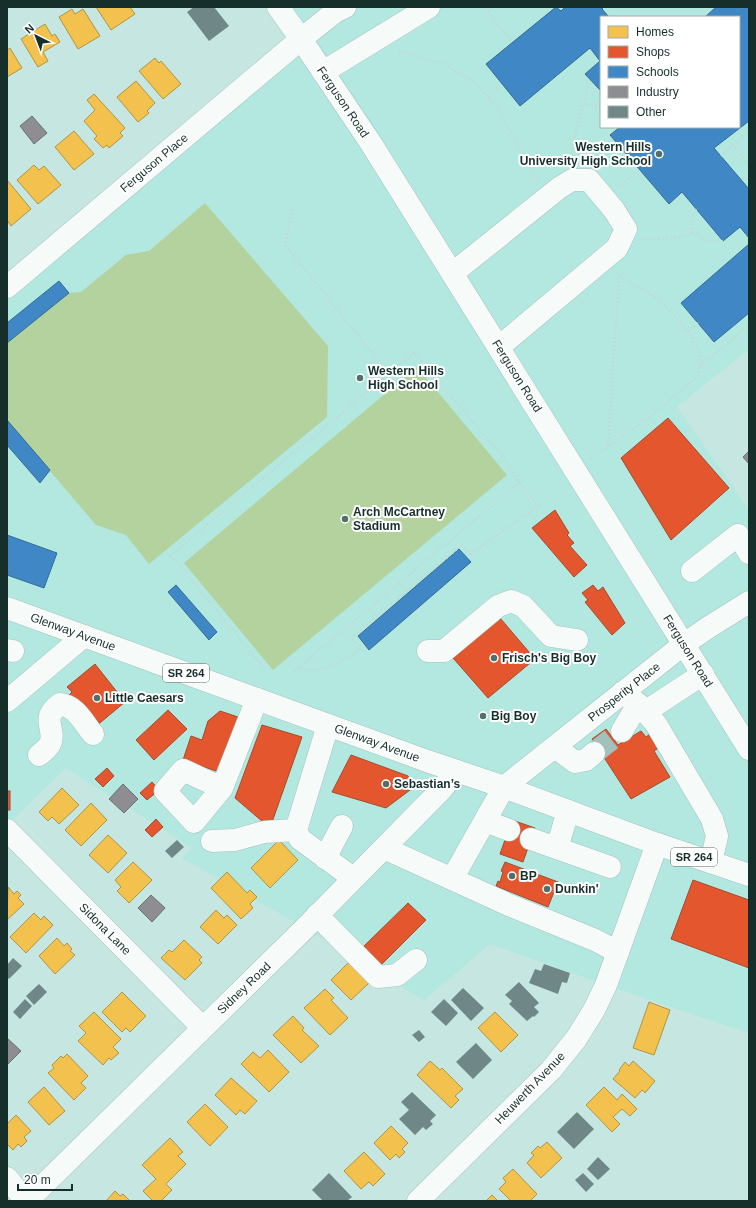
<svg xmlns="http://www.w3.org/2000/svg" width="756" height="1208" viewBox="0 0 756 1208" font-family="Helvetica,sans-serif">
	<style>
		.built { fill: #b2e8df; fill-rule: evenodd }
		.green { fill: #b3d29d }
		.homes { fill: #f2c14e; stroke: #b09544 }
		.shops { fill: #e4572e; stroke: #a64b2d }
		.schools { fill: #3f88c5; stroke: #336d97 }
		.industry { fill: #8d8d92; stroke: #697173 }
		.building { fill: #6f8887 }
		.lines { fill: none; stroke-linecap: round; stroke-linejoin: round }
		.minor-tunnel { stroke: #a2c1bd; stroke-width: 22; stroke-dasharray: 22 11; stroke-linecap: butt }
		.minor-casing { stroke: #a8c2be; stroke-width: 23 }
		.major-casing { stroke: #a8c2be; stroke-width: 23 }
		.path { stroke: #cad3d2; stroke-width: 2.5; stroke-dasharray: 1 3; stroke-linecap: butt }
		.minor { stroke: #f6fbfa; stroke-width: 22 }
		.major { stroke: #f6fbfa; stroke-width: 22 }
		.poi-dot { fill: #536f6b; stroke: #fff; stroke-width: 1.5 }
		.labels { text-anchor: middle; stroke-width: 4; stroke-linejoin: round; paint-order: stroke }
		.shield { fill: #fff; stroke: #5c6d6b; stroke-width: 1 }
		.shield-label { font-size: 11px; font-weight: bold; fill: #162f2b }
		.street-label { font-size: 12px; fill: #162f2b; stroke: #fff }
		.poi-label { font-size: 12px; font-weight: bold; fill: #162f2b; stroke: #fff; text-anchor: start }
	</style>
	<rect width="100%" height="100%" fill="#c5e6e1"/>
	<path class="built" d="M 278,7 L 749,7 L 749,349 L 677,407 L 749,510 L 749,1033 L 606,985 L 490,944 L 424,1000 L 305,928 L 182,858 L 192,848 L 66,768 L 7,825 L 7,287 L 301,39 ZM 601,17 L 739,17 L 739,127 L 601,127 Z"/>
	<g class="green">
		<path d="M 205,203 L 328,346 L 327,417 L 149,564 L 126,535 L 96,525 L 50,471 L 40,483 L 7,445 L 7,323 L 59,281 L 69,293 L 81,292 L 126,255 L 149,251 Z"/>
		<path d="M 417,367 L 507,475 L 273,670 L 184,563 Z"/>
	</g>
	<g class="homes">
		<path d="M 96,7 L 130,7 L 135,14 L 111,30 Z"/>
		<path d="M 72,9 L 75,14 L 83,9 L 100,36 L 78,49 L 59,17 Z"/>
		<path d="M 45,24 L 52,36 L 55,34 L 60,42 L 43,52 L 48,61 L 38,67 L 21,39 Z"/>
		<path d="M 10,48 L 22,68 L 7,77 L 7,50 Z"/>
		<path d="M 155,58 L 159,63 L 161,61 L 181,84 L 163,99 L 139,71 Z"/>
		<path d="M 136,81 L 155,103 L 147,111 L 149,113 L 138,122 L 117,97 Z"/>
		<path d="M 94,94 L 125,128 L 120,133 L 123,136 L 109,148 L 107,145 L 103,148 L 94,139 L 97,136 L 84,121 L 95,110 L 87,100 Z"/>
		<path d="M 74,131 L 94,154 L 74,170 L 55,147 Z"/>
		<path d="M 34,165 L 39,170 L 44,166 L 61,185 L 38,204 L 17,180 Z"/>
		<path d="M 7,180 L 31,209 L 11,226 L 7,220 Z"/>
		<path d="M 62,788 L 79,805 L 59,824 L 52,817 L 48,821 L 39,812 Z"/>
		<path d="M 91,803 L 107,820 L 81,846 L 65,830 Z"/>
		<path d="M 108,835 L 127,853 L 108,873 L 89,855 Z"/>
		<path d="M 279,840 L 298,860 L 270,888 L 251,868 Z"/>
		<path d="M 133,862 L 152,880 L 129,903 L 117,891 L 121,887 L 115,880 Z"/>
		<path d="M 227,872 L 247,893 L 250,890 L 257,897 L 250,904 L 253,908 L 241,919 L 211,888 Z"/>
		<path d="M 8,887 L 14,894 L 17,891 L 21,895 L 18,898 L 24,904 L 7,920 Z"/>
		<path d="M 216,910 L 224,918 L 227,915 L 237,925 L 218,944 L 200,927 Z"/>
		<path d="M 34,913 L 41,920 L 44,916 L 53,925 L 26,953 L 10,937 Z"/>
		<path d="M 57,938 L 64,946 L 67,943 L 72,949 L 70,951 L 75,955 L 55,974 L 39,956 Z"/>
		<path d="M 184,940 L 202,957 L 199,960 L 202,963 L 185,980 L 161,958 L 169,950 L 172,952 Z"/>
		<path d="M 353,958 L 369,983 L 351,1000 L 331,980 Z"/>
		<path d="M 325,989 L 334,998 L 331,1000 L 348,1018 L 330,1035 L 304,1008 Z"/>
		<path d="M 122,992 L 146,1016 L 130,1032 L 126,1028 L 122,1032 L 102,1012 Z"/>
		<path d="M 649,1002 L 670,1010 L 654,1055 L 633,1048 Z"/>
		<path d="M 94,1012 L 121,1039 L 113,1047 L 119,1053 L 111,1060 L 109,1058 L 103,1065 L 78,1041 L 86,1033 L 79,1026 Z"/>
		<path d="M 495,1012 L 518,1035 L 501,1052 L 478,1028 Z"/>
		<path d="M 293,1016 L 304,1028 L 302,1030 L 319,1046 L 301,1063 L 273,1035 Z"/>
		<path d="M 268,1050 L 289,1072 L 269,1092 L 241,1064 L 253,1052 L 260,1058 Z"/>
		<path d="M 67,1054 L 88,1076 L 81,1083 L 86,1088 L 74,1100 L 48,1073 L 54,1068 L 52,1065 L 61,1056 L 63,1058 Z"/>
		<path d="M 430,1061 L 440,1070 L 442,1068 L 463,1089 L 455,1096 L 459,1100 L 451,1108 L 417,1075 Z"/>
		<path d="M 633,1061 L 655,1081 L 645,1093 L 642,1090 L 635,1098 L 613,1079 L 620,1071 L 619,1070 L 625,1062 L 629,1066 Z"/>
		<path d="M 231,1078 L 257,1101 L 245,1114 L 240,1110 L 236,1115 L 215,1095 Z"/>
		<path d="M 44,1087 L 65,1111 L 49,1125 L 28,1102 Z"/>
		<path d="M 604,1087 L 617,1100 L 622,1094 L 637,1109 L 630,1116 L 622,1109 L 613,1117 L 620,1124 L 612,1132 L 586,1105 Z"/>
		<path d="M 205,1104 L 228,1127 L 210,1146 L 187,1122 Z"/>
		<path d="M 16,1115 L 31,1131 L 24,1137 L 27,1141 L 21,1147 L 18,1144 L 13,1150 L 7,1144 L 7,1124 Z"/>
		<path d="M 391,1126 L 408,1143 L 402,1149 L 405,1152 L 399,1158 L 396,1154 L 390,1160 L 374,1143 Z"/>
		<path d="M 170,1138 L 183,1152 L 178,1156 L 186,1164 L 166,1184 L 172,1190 L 161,1201 L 153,1201 L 143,1191 L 156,1179 L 142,1165 Z"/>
		<path d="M 547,1142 L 562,1158 L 541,1178 L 527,1163 L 534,1155 L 531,1153 L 538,1146 L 540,1148 Z"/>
		<path d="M 364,1152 L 385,1174 L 373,1186 L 369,1182 L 361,1189 L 344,1171 Z"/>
		<path d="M 513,1169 L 537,1194 L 530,1201 L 511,1201 L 499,1189 L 506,1182 L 503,1178 Z"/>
		<path d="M 115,1191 L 120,1196 L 123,1194 L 130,1201 L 106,1201 Z"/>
		<path d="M 492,1195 L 498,1201 L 486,1201 Z"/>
	</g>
	<g class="shops">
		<path d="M 668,418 L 729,488 L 671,540 L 621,458 Z"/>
		<path d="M 555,510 L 569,533 L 567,535 L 574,543 L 570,546 L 587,565 L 574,577 L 532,528 Z"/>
		<path d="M 593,585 L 598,591 L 603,587 L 625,623 L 612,635 L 585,602 L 588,600 L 582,593 Z"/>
		<path d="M 500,618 L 535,659 L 488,698 L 453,658 Z"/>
		<path d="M 95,664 L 125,702 L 95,727 L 69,695 L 72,692 L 67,687 Z"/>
		<path d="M 168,710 L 187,729 L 154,760 L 136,740 Z"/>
		<path d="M 220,711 L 244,719 L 225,774 L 183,760 L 191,736 L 202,740 L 208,721 Z"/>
		<path d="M 262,725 L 302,737 L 270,828 L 235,798 Z"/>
		<path d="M 606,729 L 618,745 L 641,731 L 646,737 L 654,731 L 663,745 L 654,751 L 670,777 L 631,799 L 592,739 Z"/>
		<path d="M 351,755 L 408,776 L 414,787 L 386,808 L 332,792 Z"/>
		<path d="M 107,768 L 114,776 L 103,787 L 95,779 Z"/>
		<path d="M 152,782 L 159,790 L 147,800 L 140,793 Z"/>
		<rect x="7" y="791" width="3" height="19"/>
		<path d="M 156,819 L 163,827 L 152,837 L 145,830 Z"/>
		<path d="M 512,820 L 535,828 L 523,862 L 500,854 Z"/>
		<path d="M 505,862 L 558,882 L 548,907 L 496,886 L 498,881 L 500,882 L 503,872 L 501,871 Z"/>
		<path d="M 693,880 L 749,900 L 749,968 L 671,939 Z"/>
		<path d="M 408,903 L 426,920 L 380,966 L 362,948 Z"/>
	</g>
	<g class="schools">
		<path d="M 556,7 L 561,11 L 565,7 L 604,7 L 602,9 L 609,17 L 601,17 L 601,91 L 585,74 L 600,61 L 590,48 L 520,106 L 486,64 Z"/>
		<path d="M 716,7 L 749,7 L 749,121 L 714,148 L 749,189 L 749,238 L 740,227 L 723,241 L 682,192 L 669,204 L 610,135 L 620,127 L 739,127 L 739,17 L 705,17 Z"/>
		<path d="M 749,244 L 749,313 L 714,342 L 681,303 Z"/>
		<path d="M 59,281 L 69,293 L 7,343 L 7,323 Z"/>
		<path d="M 7,420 L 50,470 L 40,483 L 7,445 Z"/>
		<path d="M 7,535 L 57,553 L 44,588 L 7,575 Z"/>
		<path d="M 459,549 L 471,562 L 369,650 L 358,636 Z"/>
		<path d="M 176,585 L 217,632 L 209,640 L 168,592 Z"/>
	</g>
	<g class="industry">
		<path d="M 32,116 L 47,133 L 34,144 L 20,126 Z"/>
		<path d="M 749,451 L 749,464 L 743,457 Z"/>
		<path d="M 123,784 L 138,799 L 124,813 L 109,799 Z"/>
		<path d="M 151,895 L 165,908 L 152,922 L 138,908 Z"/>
		<path d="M 7,1038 L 21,1051 L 7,1065 Z"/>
	</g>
	<g class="building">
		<path d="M 194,7 L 214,7 L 229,26 L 209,41 L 187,12 Z"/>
		<path d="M 177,840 L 184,847 L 172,858 L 165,851 Z"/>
		<path d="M 13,958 L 22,966 L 9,979 L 7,977 L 7,965 Z"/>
		<path d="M 544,964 L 570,973 L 567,983 L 562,982 L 558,994 L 529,983 L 535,969 L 541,971 Z"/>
		<path d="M 519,982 L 539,1003 L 534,1007 L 539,1012 L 534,1017 L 533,1016 L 527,1021 L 509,1004 L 512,1001 L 505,995 Z"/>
		<path d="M 39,984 L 47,992 L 34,1005 L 26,996 Z"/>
		<path d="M 463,988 L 484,1008 L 471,1021 L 451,1000 Z"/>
		<path d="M 25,999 L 32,1006 L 20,1019 L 13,1012 Z"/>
		<path d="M 444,999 L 458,1013 L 446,1026 L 431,1012 Z"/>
		<path d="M 419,1030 L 425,1037 L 419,1042 L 412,1035 Z"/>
		<path d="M 476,1043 L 492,1060 L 473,1079 L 456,1062 Z"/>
		<path d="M 412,1092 L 436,1115 L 430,1121 L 433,1124 L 426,1130 L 423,1127 L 415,1135 L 399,1119 L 409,1110 L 401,1102 Z"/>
		<path d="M 577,1112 L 594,1129 L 574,1149 L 557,1132 Z"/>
		<path d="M 598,1157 L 610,1169 L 598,1180 L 587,1169 Z"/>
		<path d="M 329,1173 L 352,1197 L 347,1201 L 323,1201 L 312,1190 Z"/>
		<path d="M 583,1173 L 594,1184 L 586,1192 L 575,1180 Z"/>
	</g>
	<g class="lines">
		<path class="minor-tunnel" d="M 594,753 L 622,731"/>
		<g class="minor-casing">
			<g id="minor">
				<path d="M 278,7 L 301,39 L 372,145 L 749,749"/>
				<path d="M 323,72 L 429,7"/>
				<path d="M 453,273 L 559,188 L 572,180 L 589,180 L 614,210 L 626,229 L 617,248 L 499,347"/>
				<path d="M 7,287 L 301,39 L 335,12 L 345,7"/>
				<path d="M 692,571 L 738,535 L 749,553"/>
				<path d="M 7,650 L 13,651"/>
				<path d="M 428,651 L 444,651 L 498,606 L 511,601 L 523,606 L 551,636 L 577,640"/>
				<path d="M 623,692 L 640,706 L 656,724 L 712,819 L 717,836 L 711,862"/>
				<path d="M 7,701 L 84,636"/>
				<path d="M 645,712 L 703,674"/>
				<path d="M 328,725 L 296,830 L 300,839 L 353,878"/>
				<path d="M 622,731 L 638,704"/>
				<path d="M 555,747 L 575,762 L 586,760 L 594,753"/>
				<path d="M 39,755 C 43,752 47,749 50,744 C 57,729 39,719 60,704 C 76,706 83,722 93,734"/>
				<path d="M 222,788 L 183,770 L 165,791 L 194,822 L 222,788 L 257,699"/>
				<path d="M 485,821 L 509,830"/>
				<path d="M 7,830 L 203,1028"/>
				<path d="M 531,839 L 610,867"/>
				<path d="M 212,841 L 235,840 L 264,832 L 296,830"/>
				<path d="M 384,848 L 509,905 L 595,940 L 618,952"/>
				<path d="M 557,848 L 568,811"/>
				<path d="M 325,858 L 342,826"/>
				<path d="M 452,879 L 504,787 L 684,644 L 709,627 L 749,602"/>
				<path d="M 317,915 L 378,977 L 397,975 L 416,960"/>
				<path d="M 7,1178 L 26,1201"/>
				<path d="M 27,1201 L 305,928 L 441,790 L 457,771"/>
				<path d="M 418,1201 L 551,1070 L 576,1039 L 594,1010 L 606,985 L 657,844"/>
			</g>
		</g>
		<g class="major-casing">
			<path id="major" d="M 7,608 L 427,761 L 504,787 L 657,844 L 749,875"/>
		</g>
		<g class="path">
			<path d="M 488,7 C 492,23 501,31 514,41"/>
			<path d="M 399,50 L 444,64 L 472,81 L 497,107 L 538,181"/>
			<path d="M 488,97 L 502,84"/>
			<path d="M 584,104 L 601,107"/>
			<path d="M 732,145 L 749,165"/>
			<path d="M 721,156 L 749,130"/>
			<path d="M 570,161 L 570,155 L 588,87 L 591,80"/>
			<path d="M 619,187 L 639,169"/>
			<path d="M 696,209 L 691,221 L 693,233 L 707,240 L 723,241"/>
			<path d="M 292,210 L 285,245 L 389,373"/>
			<path d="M 643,239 C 661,240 676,239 693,233"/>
			<path d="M 688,331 L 698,323"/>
			<path d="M 700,366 L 749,326"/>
			<path d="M 608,446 L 619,275"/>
			<path d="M 590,459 L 651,416 L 698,376 L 701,354 L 688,331 L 658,299 L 616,273"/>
			<path d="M 263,667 L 171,555 L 414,353 L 509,464 L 519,483 L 292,673"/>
			<path d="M 300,668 C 303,669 308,670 312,670 C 326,670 350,658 360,648 L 351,638 L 462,545 L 470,554 L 539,506 L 519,483"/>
		</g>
		<use href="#minor" class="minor"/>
		<use href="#major" class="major"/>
	</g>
	<g class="poi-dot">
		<circle cx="659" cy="154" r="4"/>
		<circle cx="360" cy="378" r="4"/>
		<circle cx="345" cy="519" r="4"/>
		<circle cx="494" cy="658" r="4"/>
		<circle cx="97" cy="698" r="4"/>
		<circle cx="483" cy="716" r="4"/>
		<circle cx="386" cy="784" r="4"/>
		<circle cx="512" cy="876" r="4"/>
		<circle cx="547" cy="889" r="4"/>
	</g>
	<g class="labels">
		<g class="shield">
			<rect x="163" y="664" width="46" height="18" rx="3"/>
			<rect x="671" y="848" width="46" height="18" rx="3"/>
		</g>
		<g class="shield-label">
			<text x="186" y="677">SR 264</text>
			<text x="694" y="861">SR 264</text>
		</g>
		<g class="street-label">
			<text transform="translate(343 102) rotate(56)" y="4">Ferguson Road</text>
			<text transform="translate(154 163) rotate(-40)" y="4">Ferguson Place</text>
			<text transform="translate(517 376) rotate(58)" y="4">Ferguson Road</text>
			<text transform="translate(73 632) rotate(20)" y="4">Glenway Avenue</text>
			<text transform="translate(688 651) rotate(58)" y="4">Ferguson Road</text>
			<text transform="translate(624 692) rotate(-38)" y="4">Prosperity Place</text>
			<text transform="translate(377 743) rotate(20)" y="4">Glenway Avenue</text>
			<text transform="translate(105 929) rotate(45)" y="4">Sidona Lane</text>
			<text transform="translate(244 988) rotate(-44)" y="4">Sidney Road</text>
			<text transform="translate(530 1088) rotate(-46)" y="4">Heuwerth Avenue</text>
		</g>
		<g class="poi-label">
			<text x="651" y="151" text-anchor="end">Western Hills<tspan x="651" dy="14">University High School</tspan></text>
			<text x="368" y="375">Western Hills<tspan x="368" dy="14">High School</tspan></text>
			<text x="353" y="516">Arch McCartney<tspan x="353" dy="14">Stadium</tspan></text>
			<text x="502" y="662">Frisch's Big Boy</text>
			<text x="105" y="702">Little Caesars</text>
			<text x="491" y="720">Big Boy</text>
			<text x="394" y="788">Sebastian’s</text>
			<text x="520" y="880">BP</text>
			<text x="555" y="893">Dunkin'</text>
		</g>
	</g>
	<rect width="756" height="1208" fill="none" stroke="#162f2b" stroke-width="16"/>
	<rect x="600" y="16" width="140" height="112" fill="#ffffff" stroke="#a2acaa"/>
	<rect x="608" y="26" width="20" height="12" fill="#f2c14e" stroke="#a2acaa"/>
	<text x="636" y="36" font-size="12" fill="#162f2b">Homes</text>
	<rect x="608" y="46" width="20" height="12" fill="#e4572e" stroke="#a2acaa"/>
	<text x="636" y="56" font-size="12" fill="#162f2b">Shops</text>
	<rect x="608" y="66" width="20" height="12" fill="#3f88c5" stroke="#a2acaa"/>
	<text x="636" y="76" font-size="12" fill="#162f2b">Schools</text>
	<rect x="608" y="86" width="20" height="12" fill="#8d8d92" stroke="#a2acaa"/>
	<text x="636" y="96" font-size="12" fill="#162f2b">Industry</text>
	<rect x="608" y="106" width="20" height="12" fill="#6f8887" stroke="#a2acaa"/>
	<text x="636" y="116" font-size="12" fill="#162f2b">Other</text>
	<g transform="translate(36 36) rotate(318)" stroke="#ffffff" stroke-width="3" paint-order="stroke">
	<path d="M0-3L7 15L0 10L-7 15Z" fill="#162f2b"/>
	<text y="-6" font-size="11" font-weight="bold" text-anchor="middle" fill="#162f2b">N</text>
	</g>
	<path d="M18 1184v6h54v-6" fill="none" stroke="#162f2b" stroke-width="2"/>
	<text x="24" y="1184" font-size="12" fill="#162f2b" stroke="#ffffff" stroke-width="3" paint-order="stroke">20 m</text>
</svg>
